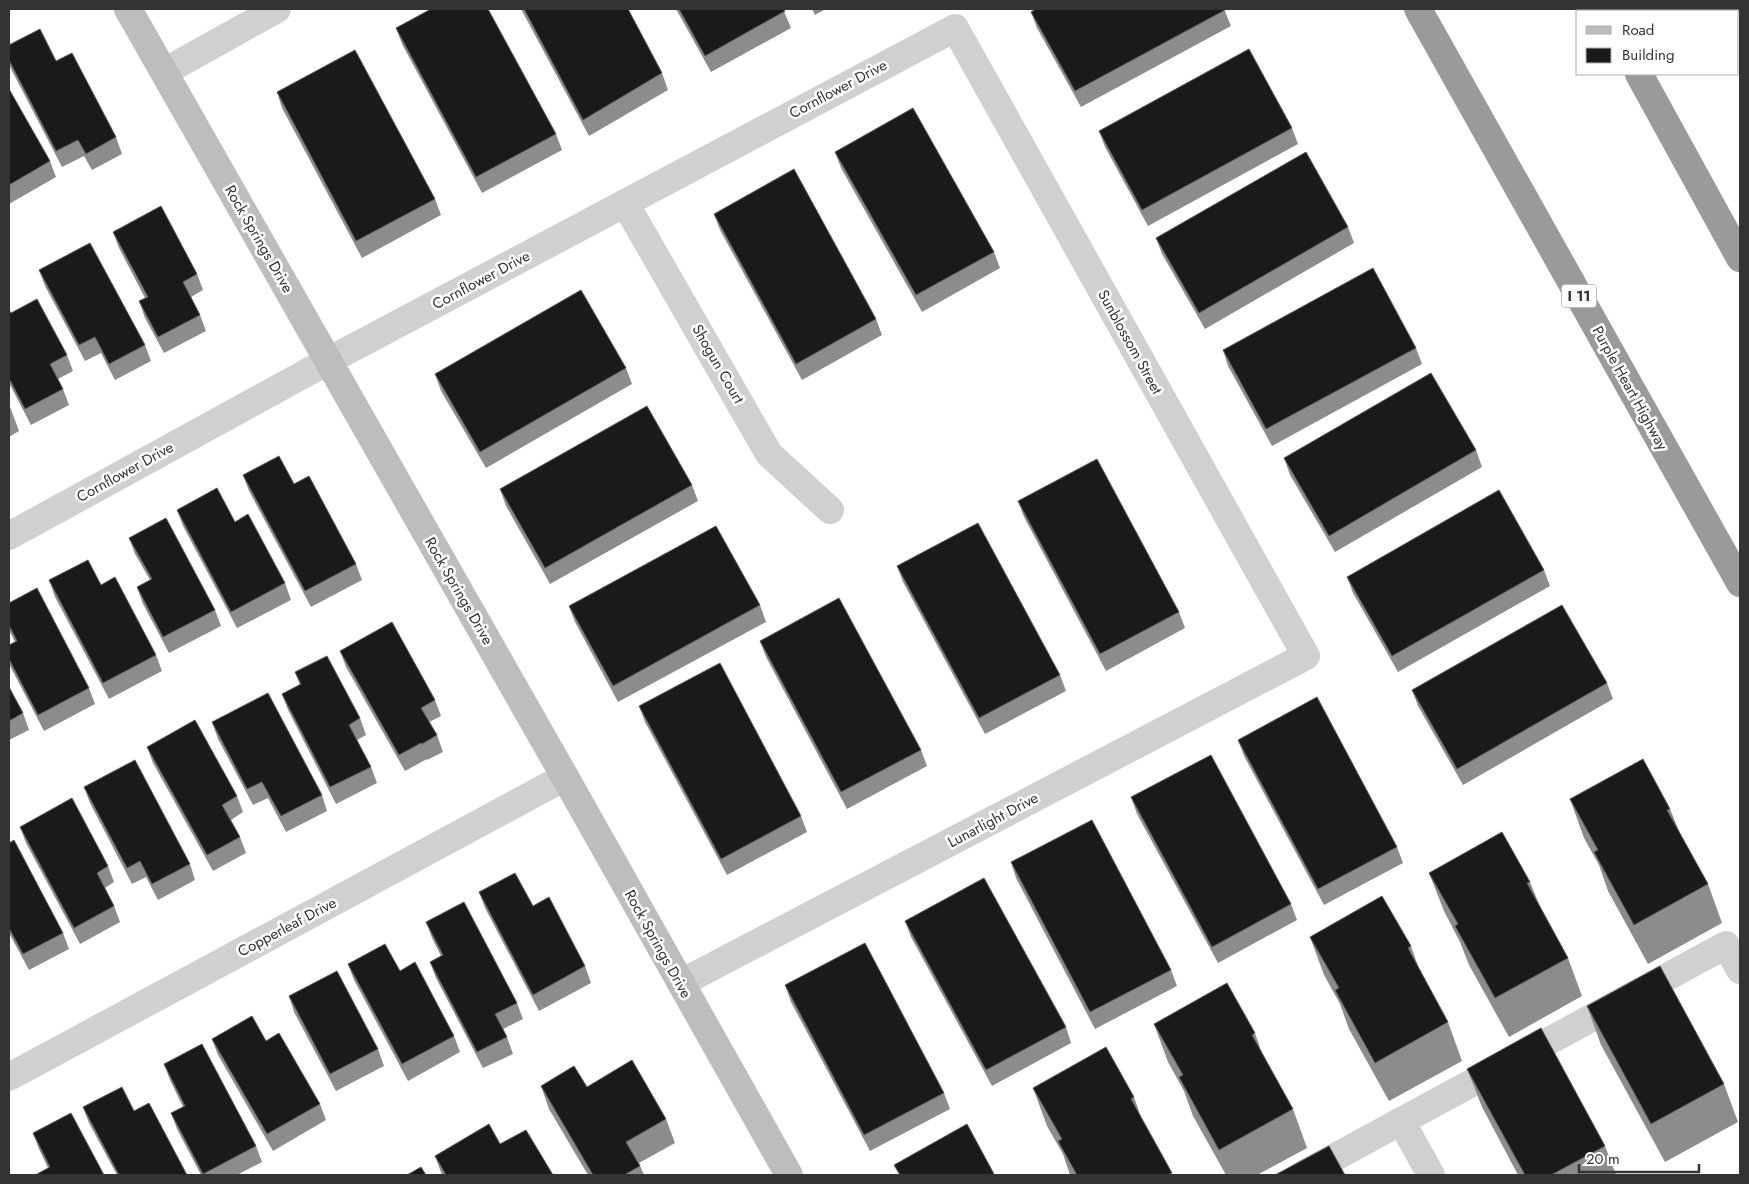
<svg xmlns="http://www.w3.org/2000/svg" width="1749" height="1184" viewBox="0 0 1749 1184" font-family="Jost,sans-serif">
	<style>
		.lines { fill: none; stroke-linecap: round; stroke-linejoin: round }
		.street { stroke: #d0d0d0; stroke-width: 28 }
		.secondary { stroke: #bdbdbd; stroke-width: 28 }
		.highway { stroke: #9a9a9a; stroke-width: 28 }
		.wall { fill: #8c8c8c }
		.building { fill: #1a1a1a; stroke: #5f5f5f }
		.labels { text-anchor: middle; stroke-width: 5; stroke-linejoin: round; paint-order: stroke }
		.shield { fill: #fff; stroke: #707070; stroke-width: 1 }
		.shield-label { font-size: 14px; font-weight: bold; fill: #333 }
		.street-label { font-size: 15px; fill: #333; stroke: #fff }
	</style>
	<rect width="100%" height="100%" fill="#fff"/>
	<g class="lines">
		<g class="street">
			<path d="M 164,72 L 277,9"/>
			<path d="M 625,203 L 769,454 L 830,510"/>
			<path d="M 9,536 L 328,361 L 955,28 L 1306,656 L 681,983"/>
			<path d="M 9,1077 L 565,777"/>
			<path d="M 1401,1121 L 1431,1175"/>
			<path d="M 1302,1175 L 1726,945 L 1740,970"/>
		</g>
		<path class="secondary" d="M 128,9 L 565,777 L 789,1175"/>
		<g class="highway">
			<path d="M 1418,9 L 1740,583"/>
			<path d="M 1603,9 L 1605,11"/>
			<path d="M 1639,74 L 1740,258"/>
		</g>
	</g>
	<g class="wall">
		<path d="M 521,9 L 628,9 L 662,73 L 668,90 L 589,136 Z"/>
		<path d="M 676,9 L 783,9 L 791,28 L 711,72 Z"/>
		<path d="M 812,9 L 826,9 L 815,15 Z"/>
		<path d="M 1224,9 L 1231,26 L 1081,107 L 1037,28 L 1031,12 Z"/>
		<path d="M 396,28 L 556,134 L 562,150 L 482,193 L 402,44 Z"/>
		<path d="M 9,45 L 56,61 L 116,137 L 122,154 L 92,170 L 84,156 L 62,167 L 9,65 Z"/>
		<path d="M 9,89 L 50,161 L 56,177 L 9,204 Z"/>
		<path d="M 277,92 L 435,199 L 441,215 L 362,258 L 282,108 Z"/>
		<path d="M 1292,128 L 1298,144 L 1148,226 L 1105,147 L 1099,131 Z"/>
		<path d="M 835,152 L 994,252 L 1000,268 L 922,312 L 841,168 Z"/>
		<path d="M 714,214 L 876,319 L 882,335 L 802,380 L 720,230 Z"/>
		<path d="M 1348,227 L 1354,243 L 1205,329 L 1162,254 L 1156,238 Z"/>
		<path d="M 113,232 L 197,274 L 203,290 L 191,297 L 200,315 L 206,331 L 164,353 L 145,318 L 139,301 L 145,298 L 119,248 Z"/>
		<path d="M 39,270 L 145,345 L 151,361 L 115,380 L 101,353 L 85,361 L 45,286 Z"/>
		<path d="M 9,310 L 11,313 L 67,355 L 73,371 L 58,379 L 63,389 L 69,405 L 31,425 L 9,383 Z"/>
		<path d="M 1416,348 L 1422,364 L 1272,446 L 1228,366 L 1223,350 Z"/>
		<path d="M 626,368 L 632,384 L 486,468 L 441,391 L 435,374 Z"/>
		<path d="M 9,404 L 19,431 L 9,437 Z"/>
		<path d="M 1476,450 L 1482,467 L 1335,552 L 1290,475 L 1284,458 Z"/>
		<path d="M 243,475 L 294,484 L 356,564 L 362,580 L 311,607 L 249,491 Z"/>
		<path d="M 692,485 L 698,501 L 550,584 L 506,506 L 500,489 Z"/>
		<path d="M 1018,501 L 1179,612 L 1185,628 L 1106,671 L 1024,517 Z"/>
		<path d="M 177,510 L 235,522 L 285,583 L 291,600 L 237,628 L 183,526 Z"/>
		<path d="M 129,538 L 215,610 L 221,626 L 169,653 L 143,604 L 137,587 L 150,580 L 135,554 Z"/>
		<path d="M 897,566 L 1060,675 L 1066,691 L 985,734 L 903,582 Z"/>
		<path d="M 1544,570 L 1550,586 L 1398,672 L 1353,593 L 1347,577 Z"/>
		<path d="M 49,580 L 101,585 L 156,655 L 162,671 L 109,699 L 55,597 Z"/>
		<path d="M 9,603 L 89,688 L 95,704 L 44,731 L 9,664 L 9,645 L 15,642 L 9,630 Z"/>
		<path d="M 760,605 L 766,622 L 618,702 L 575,622 L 569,606 Z"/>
		<path d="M 760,641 L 921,750 L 927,766 L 847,809 L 766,657 Z"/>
		<path d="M 340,651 L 435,700 L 441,716 L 429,722 L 437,735 L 443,752 L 427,760 L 427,759 L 405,771 L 346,667 Z"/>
		<path d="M 295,672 L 360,718 L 366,735 L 357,740 L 371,767 L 377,783 L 336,804 L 288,710 L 282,694 L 300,685 Z"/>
		<path d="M 1607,683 L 1613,699 L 1463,785 L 1418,706 L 1412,690 Z"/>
		<path d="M 9,687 L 23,713 L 29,730 L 9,740 Z"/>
		<path d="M 639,706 L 801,816 L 807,832 L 727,875 L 645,722 Z"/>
		<path d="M 212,722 L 322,795 L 327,811 L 286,832 L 268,798 L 253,805 L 218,739 Z"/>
		<path d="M 1238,740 L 1397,847 L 1403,863 L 1324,905 L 1244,756 Z"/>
		<path d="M 147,747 L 237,796 L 243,812 L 231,820 L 240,837 L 246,853 L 213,871 L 153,763 Z"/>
		<path d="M 84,787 L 190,864 L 195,880 L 158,900 L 146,877 L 132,884 L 90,803 Z"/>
		<path d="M 1131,797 L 1291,904 L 1297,920 L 1218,963 L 1137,814 Z"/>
		<path d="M 1570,799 L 1670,809 L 1679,831 L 1708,884 L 1722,923 L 1648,964 L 1608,891 L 1599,865 L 1584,838 Z"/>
		<path d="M 20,827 L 108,866 L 114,882 L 105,888 L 114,906 L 120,922 L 80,944 L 26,843 Z"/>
		<path d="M 9,843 L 63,933 L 69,949 L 29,970 L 9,933 Z"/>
		<path d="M 1011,862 L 1171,970 L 1177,986 L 1095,1029 L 1016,878 Z"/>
		<path d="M 1429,873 L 1530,882 L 1539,904 L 1568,958 L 1582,996 L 1509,1037 L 1469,965 L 1460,942 L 1444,911 Z"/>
		<path d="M 479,892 L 533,906 L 585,966 L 591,983 L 539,1011 L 485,908 Z"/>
		<path d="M 905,921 L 1066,1027 L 1071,1043 L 992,1086 L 911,937 Z"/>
		<path d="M 426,922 L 517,1003 L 523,1019 L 503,1029 L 507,1037 L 513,1054 L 483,1068 L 436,978 L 430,962 L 441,956 L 432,938 Z"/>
		<path d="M 1310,937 L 1411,946 L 1419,969 L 1448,1022 L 1462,1061 L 1389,1101 L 1349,1029 L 1340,1004 L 1324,975 Z"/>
		<path d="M 348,964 L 400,971 L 454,1036 L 460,1052 L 408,1081 L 354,980 Z"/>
		<path d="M 785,985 L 944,1093 L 950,1109 L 870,1151 L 791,1002 Z"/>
		<path d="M 289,996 L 378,1049 L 384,1066 L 336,1091 L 294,1012 Z"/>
		<path d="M 1587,1006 L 1724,1084 L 1738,1122 L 1665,1162 L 1601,1045 Z"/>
		<path d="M 1154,1024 L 1255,1033 L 1263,1056 L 1293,1109 L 1307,1148 L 1257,1175 L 1226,1175 L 1193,1116 L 1184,1091 L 1168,1062 Z"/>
		<path d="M 212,1039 L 266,1041 L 320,1104 L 326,1120 L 273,1151 L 218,1055 Z"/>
		<path d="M 164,1064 L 256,1146 L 262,1162 L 237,1175 L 201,1175 L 177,1129 L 171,1113 L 183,1107 L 170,1080 Z"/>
		<path d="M 1467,1069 L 1605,1146 L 1616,1175 L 1518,1175 L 1482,1107 Z"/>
		<path d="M 541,1086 L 587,1087 L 666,1119 L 675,1143 L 639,1163 L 644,1175 L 588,1175 L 549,1109 Z"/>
		<path d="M 1033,1088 L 1134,1097 L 1142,1120 L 1172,1175 L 1070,1175 L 1063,1154 L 1047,1126 Z"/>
		<path d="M 83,1107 L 134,1111 L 187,1175 L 117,1175 L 89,1123 Z"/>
		<path d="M 33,1133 L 104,1175 L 48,1168 L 39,1149 Z"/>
		<path d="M 500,1144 L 553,1175 L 442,1175 L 435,1156 Z"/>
	</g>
	<g class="building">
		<path d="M 431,9 L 488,9 L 556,134 L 476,177 L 396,28 Z"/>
		<path d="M 524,9 L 628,9 L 662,73 L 583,120 Z"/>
		<path d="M 679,9 L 783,9 L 785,11 L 705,56 Z"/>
		<path d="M 1036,9 L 1224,9 L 1225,10 L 1075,91 L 1031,12 Z"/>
		<path d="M 40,29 L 56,61 L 72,53 L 116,137 L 86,154 L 78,140 L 56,151 L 9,60 L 9,45 Z"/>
		<path d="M 1249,49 L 1292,128 L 1142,210 L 1099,131 Z"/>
		<path d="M 355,50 L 435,199 L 356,241 L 277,92 Z"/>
		<path d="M 9,89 L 50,161 L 9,185 Z"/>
		<path d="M 913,108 L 994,252 L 916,295 L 835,152 Z"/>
		<path d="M 1306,152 L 1348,227 L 1199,313 L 1156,238 Z"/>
		<path d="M 794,169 L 876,319 L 796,364 L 714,214 Z"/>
		<path d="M 161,206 L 197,274 L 183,282 L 200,315 L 158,337 L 139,301 L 148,297 L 113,232 Z"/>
		<path d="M 90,243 L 145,345 L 109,364 L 95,337 L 79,345 L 39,270 Z"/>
		<path d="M 1373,268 L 1416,348 L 1266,429 L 1223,350 Z"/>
		<path d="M 581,290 L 626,368 L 480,452 L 435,374 Z"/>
		<path d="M 37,299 L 67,355 L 50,364 L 63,389 L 25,409 L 9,378 L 9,310 L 11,313 Z"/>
		<path d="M 1431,373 L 1476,450 L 1329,536 L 1284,458 Z"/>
		<path d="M 647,406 L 692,485 L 545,568 L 500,489 Z"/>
		<path d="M 279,456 L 294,484 L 309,476 L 356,564 L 305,591 L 243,475 Z"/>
		<path d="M 1097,459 L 1179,612 L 1100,654 L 1018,501 Z"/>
		<path d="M 217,488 L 235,522 L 248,514 L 285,583 L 231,612 L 177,510 Z"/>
		<path d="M 1499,490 L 1544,570 L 1392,656 L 1347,577 Z"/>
		<path d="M 166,518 L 215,610 L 163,637 L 137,587 L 152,579 L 129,538 Z"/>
		<path d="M 978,523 L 1060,675 L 979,718 L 897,566 Z"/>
		<path d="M 716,526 L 760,605 L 613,686 L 569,606 Z"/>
		<path d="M 88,560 L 101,585 L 115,577 L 156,655 L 103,683 L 49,580 Z"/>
		<path d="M 37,588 L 89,688 L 38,715 L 9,659 L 9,645 L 17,641 L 9,625 L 9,603 Z"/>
		<path d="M 839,598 L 921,750 L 841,792 L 760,641 Z"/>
		<path d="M 1562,605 L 1607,683 L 1457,769 L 1412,690 Z"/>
		<path d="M 392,622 L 435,700 L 421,708 L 437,735 L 422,744 L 421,743 L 399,755 L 340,651 Z"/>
		<path d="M 327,656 L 360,718 L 349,725 L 371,767 L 330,787 L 282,694 L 301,684 L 295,672 Z"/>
		<path d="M 720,663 L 801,816 L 721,859 L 639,706 Z"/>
		<path d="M 9,687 L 23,713 L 9,721 Z"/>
		<path d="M 268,693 L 322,795 L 281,816 L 262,782 L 247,789 L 212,722 Z"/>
		<path d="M 1317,697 L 1397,847 L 1318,889 L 1238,740 Z"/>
		<path d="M 195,720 L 237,796 L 222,805 L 240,837 L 207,855 L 147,747 Z"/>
		<path d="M 1211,755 L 1291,904 L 1212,947 L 1131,797 Z"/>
		<path d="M 1643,759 L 1670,809 L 1667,810 L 1708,884 L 1634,925 L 1594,852 L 1598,850 L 1570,799 Z"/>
		<path d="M 135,760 L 190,864 L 152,884 L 140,861 L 127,868 L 84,787 Z"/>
		<path d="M 72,798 L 108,866 L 97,873 L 114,906 L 74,928 L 20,827 Z"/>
		<path d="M 1092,820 L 1171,970 L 1090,1012 L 1011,862 Z"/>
		<path d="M 1502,832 L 1530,882 L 1527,883 L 1568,958 L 1495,998 L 1455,926 L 1458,924 L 1429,873 Z"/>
		<path d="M 14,840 L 63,933 L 23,954 L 9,928 L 9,843 Z"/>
		<path d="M 515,873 L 533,906 L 549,897 L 585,966 L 533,995 L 479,892 Z"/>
		<path d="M 984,878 L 1066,1027 L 986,1070 L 905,921 Z"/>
		<path d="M 1382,896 L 1411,946 L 1408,948 L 1448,1022 L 1375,1063 L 1335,990 L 1339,988 L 1310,937 Z"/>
		<path d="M 464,902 L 517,1003 L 495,1014 L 507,1037 L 477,1052 L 430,962 L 443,955 L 426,922 Z"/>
		<path d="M 865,943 L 944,1093 L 864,1135 L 785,985 Z"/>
		<path d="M 385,944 L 400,971 L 415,962 L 454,1036 L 402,1064 L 348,964 Z"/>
		<path d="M 1660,966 L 1724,1084 L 1651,1124 L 1587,1006 Z"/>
		<path d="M 337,971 L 378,1049 L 330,1074 L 289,996 Z"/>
		<path d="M 1227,983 L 1255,1033 L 1252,1035 L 1293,1109 L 1219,1150 L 1179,1077 L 1183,1075 L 1154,1024 Z"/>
		<path d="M 252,1016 L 266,1041 L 279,1033 L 320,1104 L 267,1134 L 212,1039 Z"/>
		<path d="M 1541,1028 L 1605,1146 L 1551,1175 L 1525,1175 L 1467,1069 Z"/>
		<path d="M 202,1044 L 256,1146 L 203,1174 L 171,1113 L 185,1106 L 164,1064 Z"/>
		<path d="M 1106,1047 L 1134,1097 L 1131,1099 L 1172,1173 L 1167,1175 L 1077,1175 L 1058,1141 L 1062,1139 L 1033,1088 Z"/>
		<path d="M 632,1060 L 666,1119 L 626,1142 L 640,1166 L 624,1175 L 593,1175 L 541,1086 L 574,1066 L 587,1087 Z"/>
		<path d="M 122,1087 L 134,1111 L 149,1103 L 187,1175 L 119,1175 L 83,1107 Z"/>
		<path d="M 71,1113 L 104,1175 L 37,1175 L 37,1174 L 50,1167 L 33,1133 Z"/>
		<path d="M 489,1124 L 500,1144 L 526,1130 L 553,1175 L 446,1175 L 435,1156 Z"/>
		<path d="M 967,1124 L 994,1174 L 992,1175 L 900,1175 L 894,1165 Z"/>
		<path d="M 1329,1146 L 1345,1175 L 1275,1175 Z"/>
		<path d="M 421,1167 L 426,1175 L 407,1175 Z"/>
	</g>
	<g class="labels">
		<rect class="shield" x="1561.5" y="284.5" width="35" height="23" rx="4"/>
		<g class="shield-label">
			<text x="1579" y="301">I 11</text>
		</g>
		<g class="street-label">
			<text transform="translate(838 89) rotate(-28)" y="5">Cornflower Drive</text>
			<text transform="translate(259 239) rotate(60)" y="5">Rock Springs Drive</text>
			<text transform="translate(481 280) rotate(-28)" y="5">Cornflower Drive</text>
			<text transform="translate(1130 342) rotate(61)" y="5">Sunblossom Street</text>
			<text transform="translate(718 364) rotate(60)" y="5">Shogun Court</text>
			<text transform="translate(1630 388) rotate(61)" y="5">Purple Heart Highway</text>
			<text transform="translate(125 472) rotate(-29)" y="5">Cornflower Drive</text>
			<text transform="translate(459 591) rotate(60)" y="5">Rock Springs Drive</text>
			<text transform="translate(993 820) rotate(-28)" y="5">Lunarlight Drive</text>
			<text transform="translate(287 927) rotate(-28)" y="5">Copperleaf Drive</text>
			<text transform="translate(658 944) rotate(61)" y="5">Rock Springs Drive</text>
		</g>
	</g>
	<rect width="1749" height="1184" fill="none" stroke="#333333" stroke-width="20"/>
	<rect x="1576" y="10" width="162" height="65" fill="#ffffff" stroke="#adadad"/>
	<rect x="1586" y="26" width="25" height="8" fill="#bdbdbd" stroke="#adadad"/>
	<text x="1622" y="35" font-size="15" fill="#333333">Road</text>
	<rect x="1586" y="48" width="25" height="15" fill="#1a1a1a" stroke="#adadad"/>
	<text x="1622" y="60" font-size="15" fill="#333333">Building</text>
	<path d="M1579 1164v8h120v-8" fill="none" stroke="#333333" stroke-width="2.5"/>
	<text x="1586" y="1164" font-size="15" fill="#333333" stroke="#ffffff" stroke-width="4" paint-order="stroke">20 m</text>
</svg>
